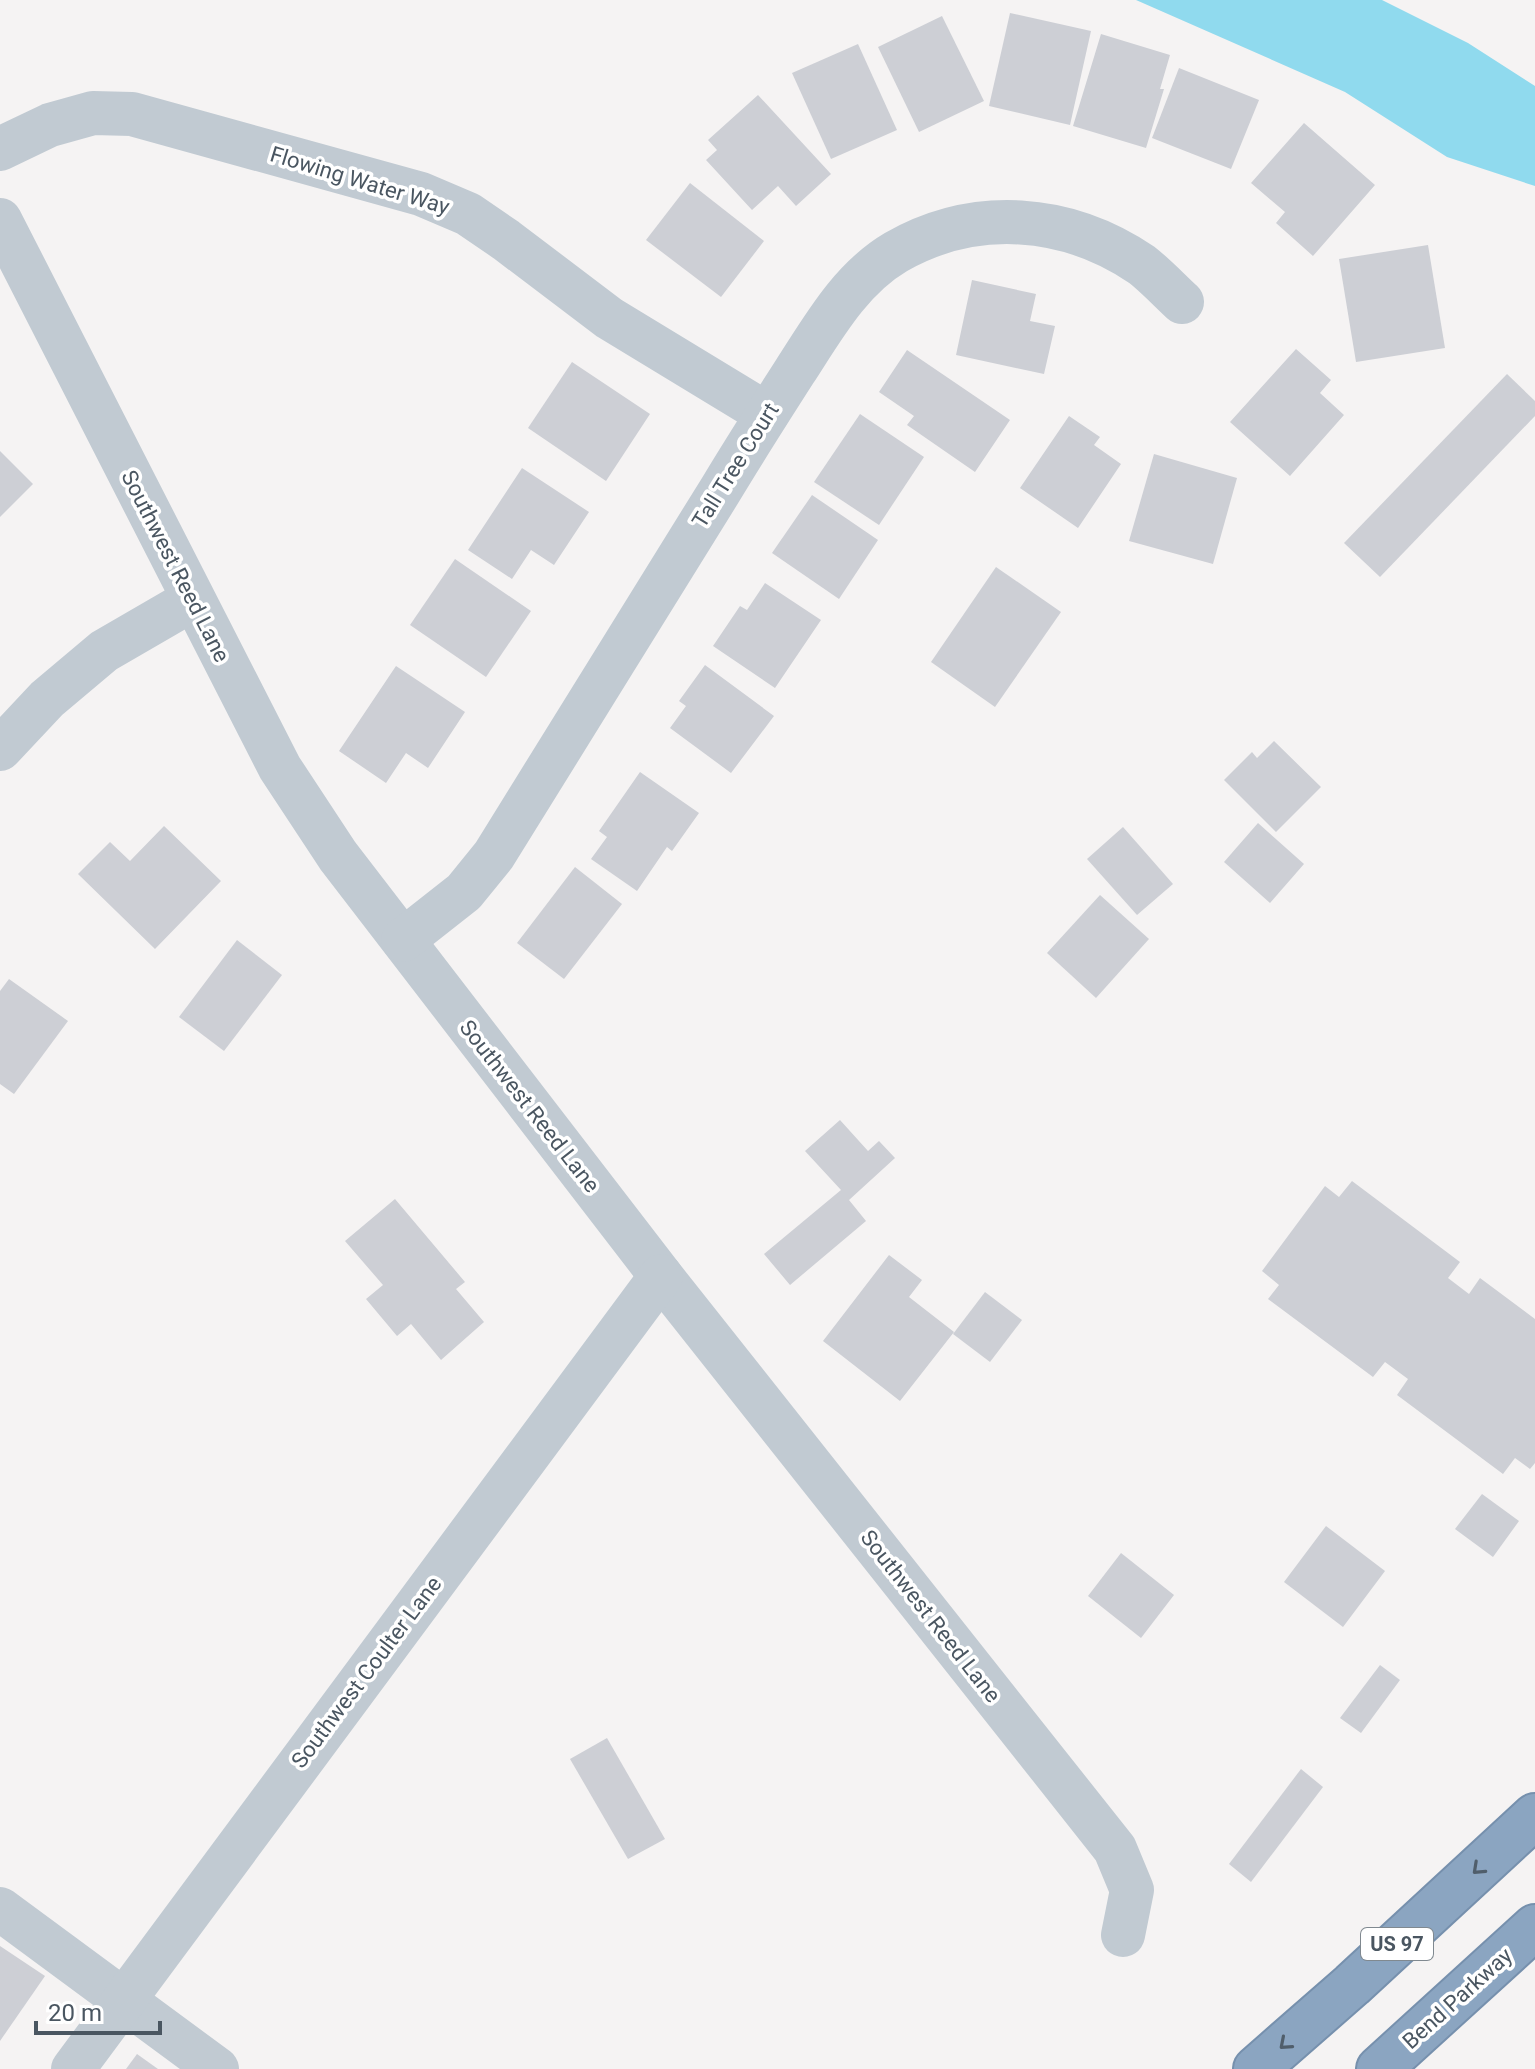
<svg xmlns="http://www.w3.org/2000/svg" width="1535" height="2069" viewBox="0 0 1535 2069" font-family="Roboto,sans-serif">
	<style>
		.water { fill: #90daee }
		.building { fill: #cdcfd5 }
		.lines { fill: none; stroke-linecap: round; stroke-linejoin: round }
		.highway-casing { stroke: #7690ad; stroke-width: 48 }
		.minor { stroke: #c1cad2; stroke-width: 44 }
		.highway { stroke: #8ba5c1; stroke-width: 44 }
		.oneway { stroke: #505e6b }
		.labels { text-anchor: middle; stroke-width: 7; stroke-linejoin: round; paint-order: stroke }
		.shield { fill: #fff; stroke: #808990; stroke-width: 2 }
		.shield-label { font-size: 20px; font-weight: bold; fill: #4a5661 }
		.street-label { font-size: 22px; fill: #4a5661; stroke: #fff }
	</style>
	<rect width="100%" height="100%" fill="#f5f3f3"/>
	<path class="water" d="M 1136,0 L 1382,0 L 1468,43 L 1535,86 L 1535,186 L 1447,157 L 1345,92 Z"/>
	<g class="building">
		<path d="M 1010,13 L 1091,31 L 1070,125 L 989,106 Z"/>
		<path d="M 942,16 L 984,101 L 919,132 L 878,47 Z"/>
		<path d="M 1101,34 L 1170,55 L 1160,89 L 1164,89 L 1146,148 L 1073,126 Z"/>
		<path d="M 858,44 L 897,130 L 831,159 L 792,73 Z"/>
		<path d="M 1179,68 L 1259,100 L 1231,169 L 1152,138 Z"/>
		<path d="M 758,95 L 831,174 L 796,206 L 778,186 L 752,210 L 706,160 L 717,150 L 708,140 Z"/>
		<path d="M 1304,123 L 1375,185 L 1313,256 L 1276,223 L 1285,212 L 1251,183 Z"/>
		<path d="M 690,183 L 764,241 L 721,297 L 646,240 Z"/>
		<path d="M 1428,245 L 1445,348 L 1356,362 L 1339,259 Z"/>
		<path d="M 972,280 L 1036,294 L 1030,321 L 1055,326 L 1044,374 L 956,355 Z"/>
		<path d="M 1296,349 L 1331,380 L 1320,393 L 1344,415 L 1290,476 L 1230,422 Z"/>
		<path d="M 907,350 L 1010,420 L 975,472 L 907,425 L 914,416 L 879,392 Z"/>
		<path d="M 572,362 L 650,414 L 606,481 L 528,428 Z"/>
		<path d="M 1507,374 L 1535,401 L 1535,416 L 1380,577 L 1344,543 Z"/>
		<path d="M 860,414 L 924,457 L 879,525 L 814,482 Z"/>
		<path d="M 1069,416 L 1100,437 L 1094,445 L 1121,464 L 1078,528 L 1020,488 Z"/>
		<path d="M 0,451 L 33,484 L 0,517 Z"/>
		<path d="M 1154,454 L 1237,478 L 1213,564 L 1129,541 Z"/>
		<path d="M 522,468 L 589,512 L 554,565 L 531,550 L 512,579 L 468,550 Z"/>
		<path d="M 812,495 L 878,540 L 839,599 L 772,553 Z"/>
		<path d="M 455,559 L 531,611 L 486,677 L 410,625 Z"/>
		<path d="M 996,567 L 1061,612 L 995,707 L 931,662 Z"/>
		<path d="M 765,583 L 821,620 L 775,688 L 713,646 L 740,606 L 747,610 Z"/>
		<path d="M 705,665 L 774,716 L 731,773 L 670,728 L 686,706 L 679,701 Z"/>
		<path d="M 396,666 L 465,712 L 428,768 L 406,753 L 386,783 L 339,751 Z"/>
		<path d="M 1274,741 L 1321,787 L 1276,832 L 1224,780 L 1252,752 L 1257,758 Z"/>
		<path d="M 640,772 L 699,813 L 672,851 L 667,847 L 637,891 L 591,859 L 607,837 L 599,831 Z"/>
		<path d="M 1258,823 L 1304,864 L 1270,903 L 1224,862 Z"/>
		<path d="M 164,826 L 221,881 L 155,949 L 78,874 L 110,842 L 130,861 Z"/>
		<path d="M 1123,827 L 1173,884 L 1137,915 L 1087,859 Z"/>
		<path d="M 575,867 L 622,904 L 564,979 L 517,943 Z"/>
		<path d="M 1100,895 L 1149,939 L 1096,998 L 1047,953 Z"/>
		<path d="M 237,940 L 282,975 L 224,1051 L 179,1017 Z"/>
		<path d="M 9,979 L 68,1021 L 14,1094 L 0,1084 L 0,991 Z"/>
		<path d="M 840,1120 L 868,1151 L 879,1141 L 895,1158 L 849,1200 L 866,1221 L 790,1285 L 764,1254 L 841,1190 L 805,1151 Z"/>
		<path d="M 1352,1181 L 1460,1262 L 1448,1278 L 1469,1294 L 1480,1278 L 1535,1319 L 1535,1463 L 1530,1469 L 1515,1458 L 1503,1474 L 1397,1395 L 1408,1379 L 1385,1362 L 1373,1377 L 1268,1299 L 1279,1285 L 1262,1271 L 1325,1186 L 1339,1197 Z"/>
		<path d="M 395,1199 L 465,1282 L 456,1289 L 484,1322 L 441,1360 L 411,1324 L 397,1336 L 366,1299 L 383,1285 L 345,1241 Z"/>
		<path d="M 889,1255 L 922,1280 L 909,1297 L 954,1332 L 900,1401 L 823,1341 Z"/>
		<path d="M 985,1292 L 1022,1320 L 990,1362 L 953,1334 Z"/>
		<path d="M 1482,1494 L 1519,1521 L 1493,1557 L 1455,1529 Z"/>
		<path d="M 1326,1526 L 1385,1571 L 1343,1627 L 1284,1582 Z"/>
		<path d="M 1121,1553 L 1174,1595 L 1141,1638 L 1088,1596 Z"/>
		<path d="M 1380,1665 L 1400,1680 L 1361,1733 L 1340,1718 Z"/>
		<path d="M 607,1738 L 665,1839 L 628,1859 L 570,1759 Z"/>
		<path d="M 1301,1769 L 1323,1787 L 1251,1882 L 1229,1864 Z"/>
		<path d="M 0,1946 L 45,1976 L 0,2041 Z"/>
		<path d="M 137,2054 L 158,2069 L 126,2069 Z"/>
	</g>
	<g class="lines">
		<g class="highway-casing">
			<g id="highway">
				<path d="M 1256,2069 L 1352,1985 L 1535,1816"/>
				<path d="M 1379,2069 L 1535,1927"/>
			</g>
		</g>
		<g class="minor">
			<path d="M 0,149 L 50,125 L 93,113 L 132,114 L 421,194 L 468,214 L 506,240 L 609,318 L 767,414"/>
			<path d="M 0,220 L 280,768 L 338,856 L 661,1276 L 1115,1849 L 1132,1890 L 1123,1935"/>
			<path d="M 0,749 L 47,699 L 104,651 L 192,600"/>
			<path d="M 403,940 L 464,892 L 494,855 C 570,733 645,611 721,489 C 745,449 770,410 795,371 C 823,328 850,279 896,252 C 975,207 1067,214 1142,265 C 1156,276 1169,290 1182,302"/>
			<path d="M 0,1909 L 217,2069"/>
			<path d="M 73,2069 L 661,1276"/>
		</g>
		<use href="#highway" class="highway"/>
	</g>
	<defs><path id="oneway-chevron" d="M-2-3.5L2.5 0L-2 3.5" fill="none" stroke-width="1.6" stroke-linecap="round" stroke-linejoin="round" transform="scale(2)"/></defs>
	<g class="oneway">
		<use href="#oneway-chevron" transform="translate(1478 1869) rotate(137)"/>
		<use href="#oneway-chevron" transform="translate(1285 2044) rotate(139)"/>
	</g>
	<g class="labels">
		<rect class="shield" x="1361" y="1928" width="72" height="32" rx="6"/>
		<g class="shield-label">
			<text x="1397" y="1951">US 97</text>
		</g>
		<g class="street-label">
			<text transform="translate(360 180) rotate(17)" y="8">Flowing Water Way</text>
			<text transform="translate(735 465) rotate(-58)" y="8">Tall Tree Court</text>
			<text transform="translate(176 566) rotate(63)" y="8">Southwest Reed Lane</text>
			<text transform="translate(530 1106) rotate(52)" y="8">Southwest Reed Lane</text>
			<text transform="translate(931 1616) rotate(52)" y="8">Southwest Reed Lane</text>
			<text transform="translate(366 1672) rotate(-53)" y="8">Southwest Coulter Lane</text>
			<text transform="translate(1457 1998) rotate(-42)" y="8">Bend Parkway</text>
		</g>
	</g>
	<path d="M36 2021v12h124v-12" fill="none" stroke="#4a5661" stroke-width="4"/>
	<text x="48" y="2021" font-size="24" fill="#4a5661" stroke="#ffffff" stroke-width="6" paint-order="stroke">20 m</text>
</svg>
